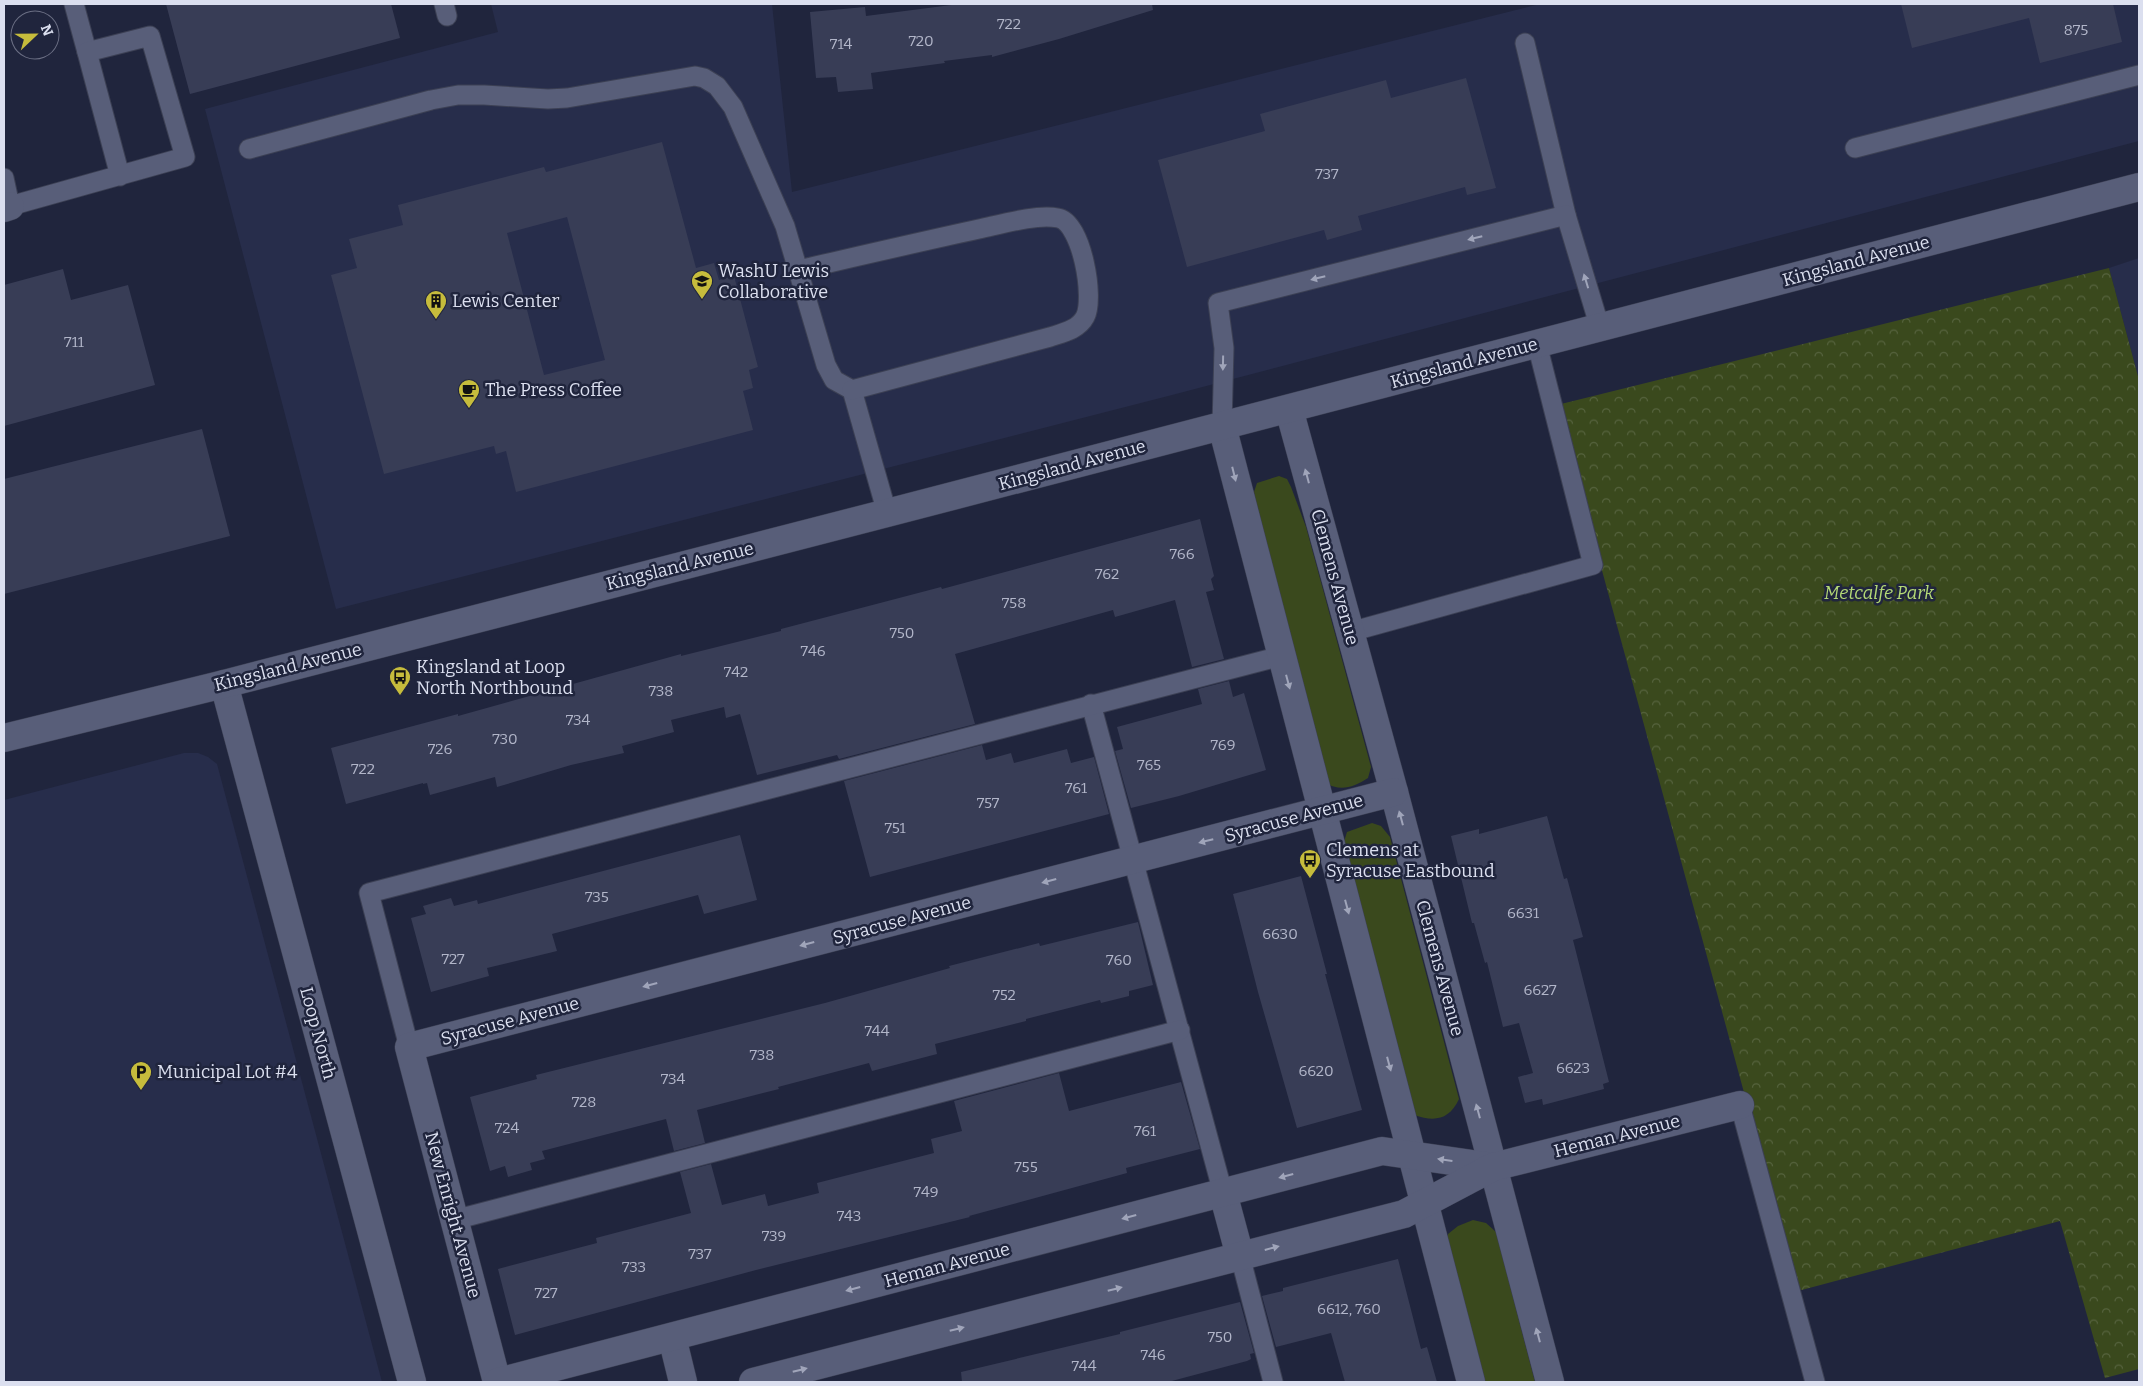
<svg xmlns="http://www.w3.org/2000/svg" width="2143" height="1386" viewBox="0 0 2143 1386" font-family="Bitter,serif">
	<style>
		.built { fill: #272d4b }
		.grass { fill: #3a491d }
		.park { fill: url(#park-crowns) }
		.building { fill: #383d56; fill-rule: evenodd }
		.lines { fill: none; stroke-linecap: round; stroke-linejoin: round }
		.service-casing { stroke: #3c4054; stroke-width: 21 }
		.minor-casing { stroke: #3c4054; stroke-width: 29 }
		.tertiary-casing { stroke: #3c4054; stroke-width: 29 }
		.service { stroke: #585e79; stroke-width: 19 }
		.minor { stroke: #585e79; stroke-width: 28 }
		.tertiary { stroke: #585e79; stroke-width: 28 }
		.oneway { fill: #a0a5ba }
		.labels { text-anchor: middle; stroke-width: 5; stroke-linejoin: round; paint-order: stroke }
		.number-label { font-size: 15px; fill: #b2b6c9 }
		.street-label { font-size: 18px; fill: #dbdfef; stroke: #20253d }
		.poi-label { font-size: 18px; fill: #dbdfef; stroke: #20253d; text-anchor: start }
		.park-label { font-size: 18px; font-style: italic; fill: #b4d976; stroke: #20253d }
	</style>
	<defs>
		<pattern id="park-crowns" width="20" height="18" patternUnits="userSpaceOnUse" patternTransform="scale(1.25)"><rect width="20" height="18" fill="#3a491d"/><path d="M2 6a3 3 0 1 1 6 0M12 15a3 3 0 1 1 6 0" fill="none" stroke="#56633e"/></pattern>
	</defs>
	<rect width="100%" height="100%" fill="#20253d"/>
	<g class="built">
		<path d="M 491,4 L 772,4 L 792,192 L 1540,4 L 2139,4 L 2139,141 L 1172,395 L 336,609 L 205,109 L 498,32 Z"/>
		<path d="M 2139,258 L 2139,380 L 2109,268 Z"/>
		<path d="M 184,753 L 198,753 L 208,757 L 217,764 L 382,1382 L 4,1382 L 4,800 Z"/>
	</g>
	<g class="grass">
		<path d="M 1279,476 L 1287,479 L 1291,487 L 1306,527 L 1371,767 L 1368,778 C 1354,787 1341,792 1325,783 L 1262,538 L 1254,492 L 1257,483 Z"/>
		<path d="M 1372,823 L 1381,826 L 1390,837 L 1459,1099 C 1449,1120 1435,1122 1414,1115 L 1343,845 L 1347,832 Z"/>
		<path d="M 1473,1220 L 1486,1223 L 1496,1232 L 1535,1382 L 1484,1382 L 1448,1245 L 1448,1234 L 1458,1226 Z"/>
	</g>
	<path class="park" d="M 2109,268 L 2139,380 L 2139,1369 L 2105,1378 L 2060,1221 L 1798,1291 L 1557,405 Z"/>
	<g class="building">
		<path d="M 166,4 L 391,4 L 400,38 L 190,94 Z"/>
		<path d="M 959,4 L 1152,4 L 1153,10 L 1059,39 L 992,57 L 992,55 L 944,61 L 945,63 L 871,73 L 873,89 L 838,92 L 836,77 L 816,78 L 810,12 L 865,7 L 866,16 Z"/>
		<path d="M 1901,4 L 2113,4 L 2122,42 L 2040,63 L 2029,18 L 1912,48 Z"/>
		<path d="M 1466,78 L 1496,188 L 1467,195 L 1465,187 L 1358,216 L 1362,230 L 1327,240 L 1324,230 L 1187,267 L 1158,160 L 1265,131 L 1260,114 L 1386,80 L 1391,98 Z"/>
		<path d="M 662,142 L 696,268 L 714,263 L 719,280 L 734,276 L 758,367 L 749,370 L 753,388 L 743,391 L 753,430 L 516,492 L 506,451 L 496,454 L 494,446 L 384,474 L 331,275 L 357,268 L 349,239 L 403,225 L 398,205 L 544,167 L 546,172 ZM 567,217 L 605,360 L 544,375 L 507,233 Z"/>
		<path d="M 63,269 L 71,300 L 128,285 L 155,385 L 4,426 L 4,285 Z"/>
		<path d="M 202,429 L 230,536 L 4,594 L 4,479 Z"/>
		<path d="M 1200,519 L 1214,576 L 1211,579 L 1214,590 L 1206,592 L 1224,659 L 1192,667 L 1175,600 L 1115,617 L 1113,610 L 955,654 L 975,724 L 839,759 L 837,755 L 757,775 L 740,714 L 726,718 L 724,707 L 671,720 L 674,732 L 622,746 L 624,753 L 571,765 L 497,787 L 495,777 L 430,795 L 427,783 L 423,784 L 423,783 L 346,804 L 331,748 L 458,714 L 458,716 L 681,654 L 681,656 L 781,631 L 781,629 L 941,587 L 942,589 Z"/>
		<path d="M 1229,681 L 1233,697 L 1244,693 L 1266,770 L 1179,796 L 1131,808 L 1115,751 L 1123,749 L 1117,727 L 1202,704 L 1198,689 Z"/>
		<path d="M 982,745 L 986,760 L 1011,753 L 1014,763 L 1067,749 L 1071,763 L 1094,757 L 1109,814 L 870,877 L 844,781 Z"/>
		<path d="M 1547,816 L 1564,879 L 1567,878 L 1583,937 L 1573,940 L 1609,1082 L 1603,1084 L 1604,1089 L 1543,1105 L 1542,1099 L 1525,1103 L 1518,1077 L 1533,1073 L 1519,1023 L 1503,1027 L 1487,962 L 1485,963 L 1474,923 L 1472,923 L 1451,836 L 1479,829 L 1479,834 Z"/>
		<path d="M 740,835 L 757,900 L 704,914 L 698,895 L 552,934 L 557,951 L 487,968 L 489,976 L 431,992 L 411,918 L 426,914 L 423,906 L 451,898 L 454,906 L 477,900 L 478,904 Z"/>
		<path d="M 1301,876 L 1327,974 L 1325,974 L 1362,1110 L 1297,1128 L 1258,992 L 1233,894 Z"/>
		<path d="M 1138,922 L 1153,985 L 1129,991 L 1129,996 L 1101,1003 L 1100,1000 L 1026,1019 L 1026,1021 L 935,1044 L 937,1054 L 872,1071 L 869,1063 L 778,1087 L 779,1089 L 697,1110 L 705,1143 L 674,1151 L 666,1119 L 542,1151 L 545,1159 L 530,1163 L 532,1170 L 508,1177 L 505,1166 L 490,1171 L 470,1097 L 537,1079 L 536,1075 L 825,1003 L 950,968 L 949,966 L 1039,943 L 1040,946 Z"/>
		<path d="M 1059,1073 L 1069,1111 L 1181,1082 L 1200,1149 L 1126,1168 L 1127,1173 L 969,1216 L 970,1217 L 756,1270 L 515,1335 L 498,1269 L 597,1243 L 596,1238 L 691,1213 L 680,1172 L 711,1164 L 722,1205 L 765,1194 L 768,1206 L 819,1193 L 817,1183 L 934,1153 L 931,1139 L 962,1131 L 954,1101 Z"/>
		<path d="M 1398,1259 L 1421,1349 L 1427,1347 L 1437,1382 L 1345,1382 L 1331,1333 L 1276,1347 L 1262,1296 L 1283,1291 L 1283,1288 Z"/>
		<path d="M 1240,1302 L 1254,1353 L 1250,1354 L 1251,1359 L 1247,1361 L 1168,1382 L 962,1382 L 961,1372 L 1120,1334 L 1120,1332 Z"/>
	</g>
	<g class="lines">
		<g class="service-casing">
			<g id="service">
				<path d="M 74,4 L 87,52"/>
				<path d="M 444,4 L 447,16"/>
				<path d="M 1525,43 L 1566,215"/>
				<path d="M 1855,148 L 2139,75"/>
				<path d="M 249,149 L 431,100 L 458,95 L 484,95 L 548,99 L 567,98 L 695,76 L 704,78 L 717,86 L 733,107 L 785,226 L 826,365 L 834,380 L 852,390 L 887,513"/>
				<path d="M 4,178 L 10,206 L 185,157 L 150,36 L 87,52 L 120,176"/>
				<path d="M 798,270 C 859,256 919,242 979,229 C 1002,224 1036,214 1058,218 C 1082,222 1095,299 1085,317 C 1078,330 1062,333 1050,337 L 852,390"/>
				<path d="M 1222,426 L 1224,348 L 1218,303 L 1566,215 L 1600,328"/>
				<path d="M 1350,632 L 1593,565 L 1537,344"/>
				<path d="M 1091,704 L 1223,1193"/>
				<path d="M 409,1047 L 369,893 L 1281,656"/>
				<path d="M 1740,1105 L 1815,1382"/>
				<path d="M 454,1220 L 1180,1030"/>
				<path d="M 1240,1256 L 1273,1382"/>
			</g>
		</g>
		<g class="minor-casing">
			<g id="minor">
				<path d="M 4,208 L 10,206"/>
				<path d="M 1289,409 L 1394,792 L 1550,1382"/>
				<path d="M 1222,426 L 1471,1382"/>
				<path d="M 224,684 L 412,1382"/>
				<path d="M 1223,1193 L 1240,1256"/>
				<path d="M 672,1337 L 683,1382"/>
				<path d="M 497,1382 L 409,1047 L 1394,792"/>
				<path d="M 498,1382 L 1382,1151 L 1493,1167"/>
				<path d="M 753,1382 L 1404,1214 L 1493,1167 L 1740,1105"/>
			</g>
		</g>
		<g class="tertiary-casing">
			<path id="tertiary" d="M 4,738 L 224,684 L 887,513 L 2139,187"/>
		</g>
		<use href="#service" class="service"/>
		<use href="#minor" class="minor"/>
		<use href="#tertiary" class="tertiary"/>
	</g>
	<defs><path id="oneway-solid" d="M-6-.8H1V-3.2L6.5 0L1 3.2V.8H-6Z" transform="scale(1.25)"/></defs>
	<g class="oneway">
		<use href="#oneway-solid" transform="translate(1475 238) rotate(166)"/>
		<use href="#oneway-solid" transform="translate(1318 278) rotate(166)"/>
		<use href="#oneway-solid" transform="translate(1586 281) rotate(-107)"/>
		<use href="#oneway-solid" transform="translate(1223 363) rotate(91)"/>
		<use href="#oneway-solid" transform="translate(1234 474) rotate(76)"/>
		<use href="#oneway-solid" transform="translate(1307 476) rotate(-105)"/>
		<use href="#oneway-solid" transform="translate(1288 682) rotate(75)"/>
		<use href="#oneway-solid" transform="translate(1401 818) rotate(-105)"/>
		<use href="#oneway-solid" transform="translate(1206 841) rotate(166)"/>
		<use href="#oneway-solid" transform="translate(1049 881) rotate(165)"/>
		<use href="#oneway-solid" transform="translate(1347 907) rotate(75)"/>
		<use href="#oneway-solid" transform="translate(807 944) rotate(165)"/>
		<use href="#oneway-solid" transform="translate(650 985) rotate(165)"/>
		<use href="#oneway-solid" transform="translate(1389 1064) rotate(75)"/>
		<use href="#oneway-solid" transform="translate(1478 1111) rotate(-105)"/>
		<use href="#oneway-solid" transform="translate(1445 1160) rotate(-172)"/>
		<use href="#oneway-solid" transform="translate(1286 1176) rotate(165)"/>
		<use href="#oneway-solid" transform="translate(1129 1217) rotate(165)"/>
		<use href="#oneway-solid" transform="translate(1272 1248) rotate(-15)"/>
		<use href="#oneway-solid" transform="translate(853 1289) rotate(165)"/>
		<use href="#oneway-solid" transform="translate(1115 1289) rotate(-14)"/>
		<use href="#oneway-solid" transform="translate(957 1329) rotate(-14)"/>
		<use href="#oneway-solid" transform="translate(1538 1335) rotate(-105)"/>
		<use href="#oneway-solid" transform="translate(800 1370) rotate(-14)"/>
	</g>
	<defs>
		<g id="university-pin" transform="scale(1.125)"><path d="M0 17L-7.5 6A9.5 9.5 0 1 1 7.5 6Z" fill="#c6bc3c" stroke="#20253d"/><path d="M0-5L7-2L0 1L-7-2ZM-4 1L0 2.5L4 1V4Q0 6-4 4Z" fill="#111"/></g>
		<g id="building-pin" transform="scale(1.125)"><path d="M0 17L-7.5 6A9.5 9.5 0 1 1 7.5 6Z" fill="#c6bc3c" stroke="#20253d"/><path d="M-4-6H4V6H1V3H-1V6H-4ZM-2.5-4.3h1.7v1.8h-1.7ZM.8-4.3h1.7v1.8H.8ZM-2.5-1h1.7V.8h-1.7ZM.8-1h1.7V.8H.8Z" fill="#111"/></g>
		<g id="cafe-pin" transform="scale(1.125)"><path d="M0 17L-7.5 6A9.5 9.5 0 1 1 7.5 6Z" fill="#c6bc3c" stroke="#20253d"/><path d="M-5.5-4.5H6V0H3Q3 3.5 0 3.5H-2.5Q-5.5 3.5-5.5 0ZM3-3.2v2h1.7v-2ZM-6 4.5H4V6H-6Z" fill="#111"/></g>
		<g id="bus-pin" transform="scale(1.125)"><path d="M0 17L-7.5 6A9.5 9.5 0 1 1 7.5 6Z" fill="#c6bc3c" stroke="#20253d"/><path d="M-5-6H5V4H4V6H2V4H-2V6H-4V4H-5ZM-3.5-4V0h7V-4ZM-3.5 1.2v1.5H-2V1.2ZM2 1.2v1.5H3.5V1.2Z" fill="#111"/></g>
		<g id="parking-pin" transform="scale(1.125)"><path d="M0 17L-7.5 6A9.5 9.5 0 1 1 7.5 6Z" fill="#c6bc3c" stroke="#20253d"/><path d="M-3.5-5.5H1a3.5 3.5 0 0 1 0 7H-1V5.5H-3.5ZM-1-3.4V-.6H.8a1.4 1.4 0 0 0 0-2.8Z" fill="#111"/></g>
	</defs>
	<g fill-rule="evenodd">
		<use href="#university-pin" x="702" y="281"/>
		<use href="#building-pin" x="436" y="301"/>
		<use href="#cafe-pin" x="469" y="390"/>
		<use href="#bus-pin" x="400" y="677"/>
		<use href="#bus-pin" x="1310" y="860"/>
		<use href="#parking-pin" x="141" y="1072"/>
	</g>
	<g class="labels">
		<g class="number-label">
			<text x="1009" y="29">722</text>
			<text x="2076" y="35">875</text>
			<text x="921" y="46">720</text>
			<text x="841" y="49">714</text>
			<text x="1327" y="179">737</text>
			<text x="74" y="347">711</text>
			<text x="1182" y="559">766</text>
			<text x="1107" y="579">762</text>
			<text x="1014" y="608">758</text>
			<text x="902" y="638">750</text>
			<text x="813" y="656">746</text>
			<text x="736" y="677">742</text>
			<text x="661" y="696">738</text>
			<text x="578" y="725">734</text>
			<text x="505" y="744">730</text>
			<text x="1223" y="750">769</text>
			<text x="440" y="754">726</text>
			<text x="1149" y="770">765</text>
			<text x="363" y="774">722</text>
			<text x="1076" y="793">761</text>
			<text x="988" y="808">757</text>
			<text x="895" y="833">751</text>
			<text x="597" y="902">735</text>
			<text x="1523" y="918">6631</text>
			<text x="1280" y="939">6630</text>
			<text x="453" y="964">727</text>
			<text x="1119" y="965">760</text>
			<text x="1540" y="995">6627</text>
			<text x="1004" y="1000">752</text>
			<text x="877" y="1036">744</text>
			<text x="762" y="1060">738</text>
			<text x="1573" y="1073">6623</text>
			<text x="1316" y="1076">6620</text>
			<text x="673" y="1084">734</text>
			<text x="584" y="1107">728</text>
			<text x="507" y="1133">724</text>
			<text x="1145" y="1136">761</text>
			<text x="1026" y="1172">755</text>
			<text x="926" y="1197">749</text>
			<text x="849" y="1221">743</text>
			<text x="774" y="1241">739</text>
			<text x="700" y="1259">737</text>
			<text x="634" y="1272">733</text>
			<text x="546" y="1298">727</text>
			<text x="1349" y="1314">6612, 760</text>
			<text x="1220" y="1342">750</text>
			<text x="1153" y="1360">746</text>
			<text x="1084" y="1371">744</text>
		</g>
		<g class="street-label">
			<text transform="translate(1856 261) rotate(-15)" y="6">Kingsland Avenue</text>
			<text transform="translate(1464 363) rotate(-15)" y="6">Kingsland Avenue</text>
			<text transform="translate(1072 465) rotate(-15)" y="6">Kingsland Avenue</text>
			<text transform="translate(680 566) rotate(-14)" y="6">Kingsland Avenue</text>
			<text transform="translate(1335 577) rotate(75)" y="6">Clemens Avenue</text>
			<text transform="translate(288 667) rotate(-14)" y="6">Kingsland Avenue</text>
			<text transform="translate(1294 818) rotate(-15)" y="6">Syracuse Avenue</text>
			<text transform="translate(902 920) rotate(-15)" y="6">Syracuse Avenue</text>
			<text transform="translate(1440 968) rotate(75)" y="6">Clemens Avenue</text>
			<text transform="translate(510 1021) rotate(-15)" y="6">Syracuse Avenue</text>
			<text transform="translate(318 1033) rotate(75)" y="6">Loop North</text>
			<text transform="translate(1617 1136) rotate(-14)" y="6">Heman Avenue</text>
			<text transform="translate(453 1215) rotate(75)" y="6">New Enright Avenue</text>
			<text transform="translate(947 1265) rotate(-15)" y="6">Heman Avenue</text>
		</g>
		<g class="poi-label">
			<text x="718" y="277">WashU Lewis<tspan x="718" dy="21">Collaborative</tspan></text>
			<text x="452" y="307">Lewis Center</text>
			<text x="485" y="396">The Press Coffee</text>
			<text x="416" y="673">Kingsland at Loop<tspan x="416" dy="21">North Northbound</tspan></text>
			<text x="1326" y="856">Clemens at<tspan x="1326" dy="21">Syracuse Eastbound</tspan></text>
			<text x="157" y="1078">Municipal Lot #4</text>
		</g>
		<g class="park-label">
			<text x="1879" y="599">Metcalfe Park</text>
		</g>
	</g>
	<rect width="2143" height="1386" fill="none" stroke="#dbdfef" stroke-width="10"/>
	<g transform="translate(35 35) rotate(68)"><circle r="24" fill="#20253d" stroke="#6b6f84"/>
	<path d="M0-4L9 19L0 12L-9 19Z" fill="#c6bc3c"/>
	<text y="-8" font-size="14" font-weight="bold" text-anchor="middle" fill="#dbdfef">N</text>
	</g>
</svg>
